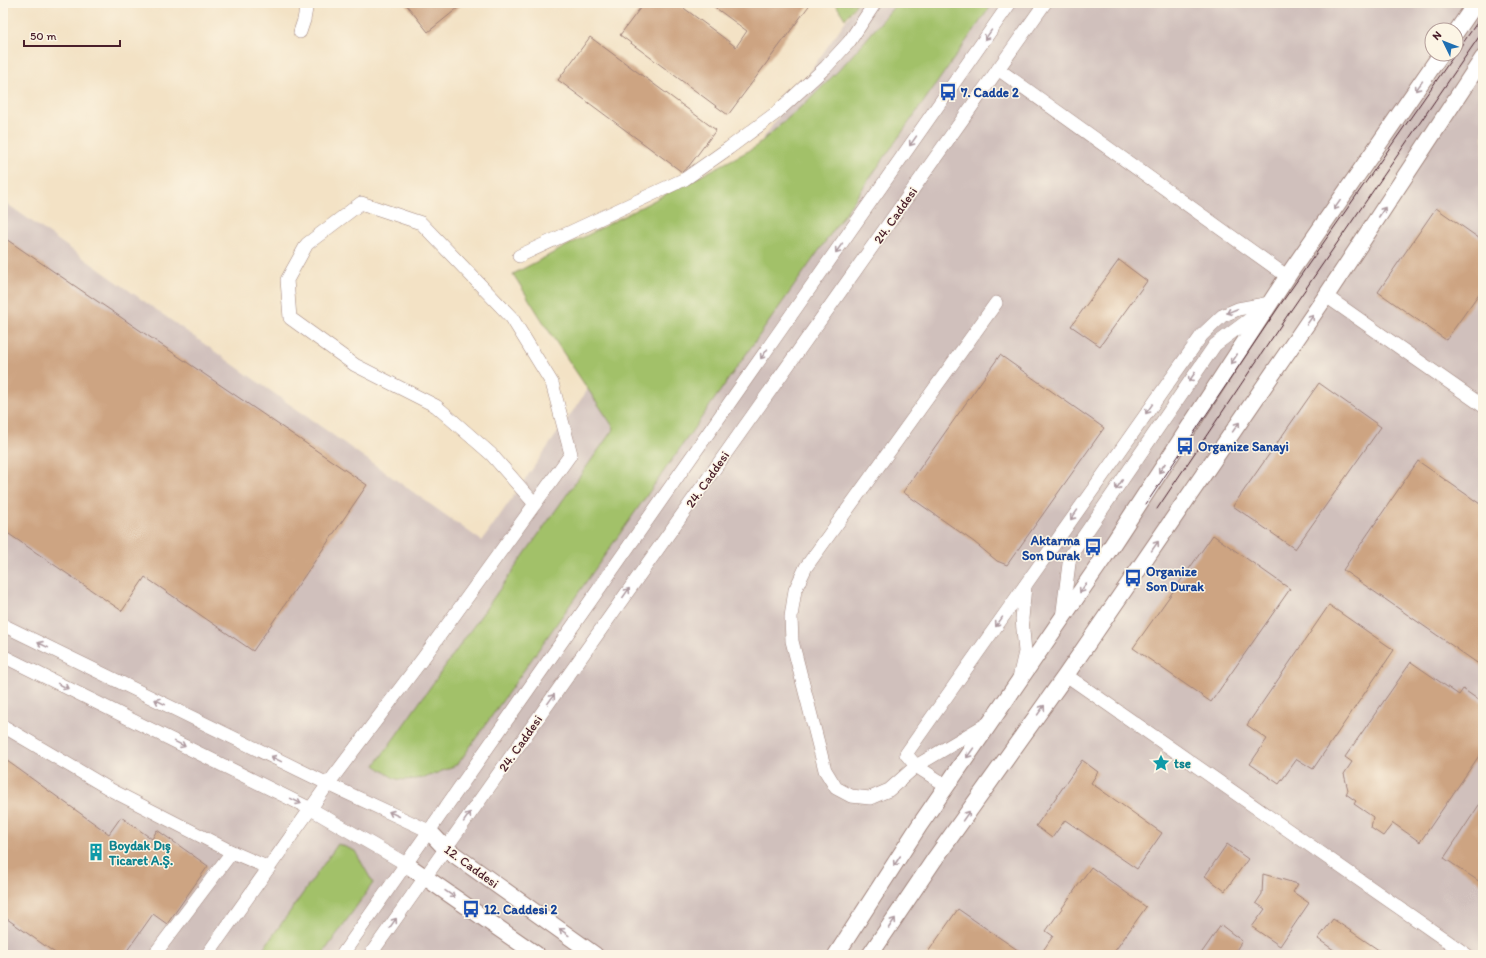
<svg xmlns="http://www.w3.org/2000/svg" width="1486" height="958" viewBox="0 0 1486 958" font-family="Itim,sans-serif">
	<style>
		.industrial { fill: #d0c0bc; fill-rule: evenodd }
		.green { fill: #a2c169; stroke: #76704a }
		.building { fill: #cda482 }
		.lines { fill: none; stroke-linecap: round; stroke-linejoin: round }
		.minor-casing { stroke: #9e8078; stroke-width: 14 }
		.major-casing { stroke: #9e8078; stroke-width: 18 }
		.minor { stroke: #fff; stroke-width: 13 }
		.major { stroke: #fff; stroke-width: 16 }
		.tram { stroke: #4a1f2b; stroke-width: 1 }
		.oneway { stroke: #ae9aa0 }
		.labels { text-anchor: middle; stroke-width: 3; stroke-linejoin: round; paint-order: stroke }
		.transit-label { font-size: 13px; font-weight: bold; fill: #164399; stroke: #fcf5e5; text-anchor: start }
		.street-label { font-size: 13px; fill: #4a1f2b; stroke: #fcf5e5 }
		.culture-label { font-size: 13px; font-weight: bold; fill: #0d838f; stroke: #fcf5e5; text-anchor: start }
	</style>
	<rect width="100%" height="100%" fill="#fcf5e5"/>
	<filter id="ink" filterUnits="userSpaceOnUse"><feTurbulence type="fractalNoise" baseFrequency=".025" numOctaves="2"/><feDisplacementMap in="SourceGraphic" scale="8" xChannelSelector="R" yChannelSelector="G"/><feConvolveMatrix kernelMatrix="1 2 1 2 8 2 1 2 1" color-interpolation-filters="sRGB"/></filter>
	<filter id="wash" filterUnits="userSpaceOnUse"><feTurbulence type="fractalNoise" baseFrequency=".012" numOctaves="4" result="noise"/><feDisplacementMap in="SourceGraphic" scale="16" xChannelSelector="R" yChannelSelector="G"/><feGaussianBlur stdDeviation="0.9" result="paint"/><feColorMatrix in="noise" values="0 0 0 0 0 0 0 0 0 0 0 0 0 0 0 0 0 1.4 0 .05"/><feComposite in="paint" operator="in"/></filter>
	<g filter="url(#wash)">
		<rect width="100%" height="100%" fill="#f3e2c5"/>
		<path class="industrial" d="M 858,3 L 1483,3 L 1483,955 L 3,955 L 3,201 L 482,541 ZM 1432,30 L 1456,30 L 1456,54 L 1432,54 Z"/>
		<g class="green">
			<path d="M 835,3 L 857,3 L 845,19 Z"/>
			<path d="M 897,3 L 993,3 L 458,764 C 441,772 416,783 397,779 C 390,777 381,769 375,765 L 614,428 L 554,339 L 513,274 L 754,148 L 812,97 L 839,70 L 865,41 Z"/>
			<path d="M 338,844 L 355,851 L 373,883 L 322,955 L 259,955 Z"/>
		</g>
		<g id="blocks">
			<g class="building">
				<path d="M 405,3 L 464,3 L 428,32 Z"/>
				<path d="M 644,3 L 677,3 L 736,47 L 747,31 L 709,3 L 811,3 L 728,115 L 620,35 Z"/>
				<path d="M 590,37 L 716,130 L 689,166 L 682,172 L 558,80 Z"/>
				<path d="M 1436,208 L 1483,241 L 1483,288 L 1446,340 L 1378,292 Z"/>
				<path d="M 3,237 L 367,485 L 253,651 L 145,577 L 122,611 L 3,530 Z"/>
				<path d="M 1119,260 L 1147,281 L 1100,346 L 1071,326 Z"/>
				<path d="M 1000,355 L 1104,428 L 1007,565 L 997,561 L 974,542 L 903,492 Z"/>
				<path d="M 1319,383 L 1381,427 L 1295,549 L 1233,506 Z"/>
				<path d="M 1418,461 L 1483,506 L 1483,667 L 1343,570 Z"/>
				<path d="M 1213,535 L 1290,589 L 1211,702 L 1133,648 Z"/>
				<path d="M 1329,605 L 1394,650 L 1313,769 L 1297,759 L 1279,784 L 1250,764 L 1267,739 L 1247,725 Z"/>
				<path d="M 1411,662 L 1459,695 L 1463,689 L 1483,703 L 1483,750 L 1420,842 L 1393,823 L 1383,836 L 1371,828 L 1373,817 L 1354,804 L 1356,801 L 1346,794 L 1348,790 L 1344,774 L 1352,762 L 1345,757 Z"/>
				<path d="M 3,758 L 109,834 L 121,817 L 152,839 L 157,830 L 208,866 L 167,924 L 153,914 L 124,955 L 58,955 L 3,916 Z"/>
				<path d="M 1082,760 L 1098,772 L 1091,783 L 1162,833 L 1137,869 L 1065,820 L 1052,838 L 1036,826 Z"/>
				<path d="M 1483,799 L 1483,884 L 1444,858 Z"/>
				<path d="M 1227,844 L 1248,859 L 1225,891 L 1205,876 Z"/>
				<path d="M 1091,867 L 1146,907 L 1112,955 L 1040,955 L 1053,936 L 1046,931 Z"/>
				<path d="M 1263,874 L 1298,884 L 1293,892 L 1309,903 L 1280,946 L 1252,927 L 1265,909 L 1256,903 L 1262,894 Z"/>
				<path d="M 958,909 L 997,936 L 1025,955 L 926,955 Z"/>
				<path d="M 1333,919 L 1386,955 L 1341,955 L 1318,939 Z"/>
				<path d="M 1221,925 L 1242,941 L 1233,955 L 1200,955 Z"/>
			</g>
		</g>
	</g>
	<g filter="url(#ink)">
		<use href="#blocks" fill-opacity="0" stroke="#9e8078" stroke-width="1"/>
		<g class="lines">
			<g class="minor-casing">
				<g id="minor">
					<path d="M 300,32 L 304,20 L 307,3"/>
					<path d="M 998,69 L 1288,277"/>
					<path d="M 519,256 L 685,179 L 729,148 L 776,113 L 826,67 L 849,42 L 875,3"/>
					<path d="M 1326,296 L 1483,406"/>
					<path d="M 1062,618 L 1070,556 L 1215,345 L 1266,307"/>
					<path d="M 3,625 L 328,784 L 429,831"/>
					<path d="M 3,656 L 311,809 L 406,864"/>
					<path d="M 1066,675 L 1467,955"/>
					<path d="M 1019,678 L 1025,652 L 1022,619 L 1025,586"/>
					<path d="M 990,722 L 916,766 L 906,754 L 1202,335 L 1222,316 L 1238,309 L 1270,303"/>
					<path d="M 3,726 L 113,791 L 232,852 L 269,868"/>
					<path d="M 947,786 L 916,766 L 889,790 L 870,798 L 851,796 L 836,788 L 825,770 L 792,641 L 791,617 L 795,590 L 806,567 L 996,303"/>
					<path d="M 154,955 L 232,852"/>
					<path d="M 207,955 L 328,784 L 424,657 L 571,454 L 552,383 L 512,318 L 421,223 L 361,203 L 307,244 L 287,280 L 290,318 L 355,365 L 436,406 L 491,454 L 535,504"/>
					<path d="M 342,955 L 1010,3"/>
					<path d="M 370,955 L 1045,3"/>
				</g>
			</g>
			<g class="major-casing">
				<g id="major">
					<path d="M 1456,32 L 1476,3"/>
					<path d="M 429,831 L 445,848 L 595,955"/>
					<path d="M 406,864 L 537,955"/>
					<path d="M 836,955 L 919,826 L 1105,556 L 1291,271 L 1441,54"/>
					<path d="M 870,955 L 934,860 L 1066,675 L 1326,296 L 1483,58"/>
				</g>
			</g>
			<use href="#minor" class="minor"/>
			<use href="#major" class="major"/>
			<g class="tram">
				<path d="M 1456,53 L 1483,14"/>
				<path d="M 1146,504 L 1278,308 L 1455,54"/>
				<path d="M 1157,509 L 1289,313 L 1483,31"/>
			</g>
		</g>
		<defs><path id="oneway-shaft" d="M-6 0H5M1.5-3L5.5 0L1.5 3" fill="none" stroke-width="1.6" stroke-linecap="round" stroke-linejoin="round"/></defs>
		<g class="oneway">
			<use href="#oneway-shaft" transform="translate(988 35) rotate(125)"/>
			<use href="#oneway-shaft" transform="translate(1419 86) rotate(125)"/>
			<use href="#oneway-shaft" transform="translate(913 141) rotate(125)"/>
			<use href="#oneway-shaft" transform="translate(1337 205) rotate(125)"/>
			<use href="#oneway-shaft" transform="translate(1382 212) rotate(-57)"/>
			<use href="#oneway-shaft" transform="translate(839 248) rotate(125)"/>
			<use href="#oneway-shaft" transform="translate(1232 311) rotate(158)"/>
			<use href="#oneway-shaft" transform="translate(1310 320) rotate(-55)"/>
			<use href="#oneway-shaft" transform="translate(764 354) rotate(125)"/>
			<use href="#oneway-shaft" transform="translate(1234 359) rotate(123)"/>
			<use href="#oneway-shaft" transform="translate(1192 377) rotate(124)"/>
			<use href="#oneway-shaft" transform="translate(1149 409) rotate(125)"/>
			<use href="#oneway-shaft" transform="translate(1236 427) rotate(-55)"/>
			<use href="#oneway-shaft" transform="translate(1162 468) rotate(123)"/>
			<use href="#oneway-shaft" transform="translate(1119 485) rotate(124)"/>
			<use href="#oneway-shaft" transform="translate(1074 515) rotate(125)"/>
			<use href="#oneway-shaft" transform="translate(1155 546) rotate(-55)"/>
			<use href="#oneway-shaft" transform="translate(1083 588) rotate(124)"/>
			<use href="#oneway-shaft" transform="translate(626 593) rotate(-55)"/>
			<use href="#oneway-shaft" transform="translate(999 622) rotate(125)"/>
			<use href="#oneway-shaft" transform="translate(43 645) rotate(-154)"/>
			<use href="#oneway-shaft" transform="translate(63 686) rotate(26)"/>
			<use href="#oneway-shaft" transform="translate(551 699) rotate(-55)"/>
			<use href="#oneway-shaft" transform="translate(160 702) rotate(-154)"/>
			<use href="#oneway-shaft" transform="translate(1041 710) rotate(-55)"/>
			<use href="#oneway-shaft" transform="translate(180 744) rotate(26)"/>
			<use href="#oneway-shaft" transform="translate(970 753) rotate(125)"/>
			<use href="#oneway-shaft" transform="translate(276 759) rotate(-154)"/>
			<use href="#oneway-shaft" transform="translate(296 801) rotate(26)"/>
			<use href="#oneway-shaft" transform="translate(394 814) rotate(-155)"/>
			<use href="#oneway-shaft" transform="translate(966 816) rotate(-55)"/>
			<use href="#oneway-shaft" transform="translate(467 817) rotate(-55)"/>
			<use href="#oneway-shaft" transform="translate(897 861) rotate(123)"/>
			<use href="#oneway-shaft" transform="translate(450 894) rotate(35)"/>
			<use href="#oneway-shaft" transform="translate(393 923) rotate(-55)"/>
			<use href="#oneway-shaft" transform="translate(892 923) rotate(-56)"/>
			<use href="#oneway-shaft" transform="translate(564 932) rotate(-144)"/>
		</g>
	</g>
	<defs>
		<g id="bus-bare" transform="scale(1.38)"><path d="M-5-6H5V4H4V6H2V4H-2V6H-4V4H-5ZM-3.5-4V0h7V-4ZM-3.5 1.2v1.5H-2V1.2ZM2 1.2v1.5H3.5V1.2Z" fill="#1a4fb4" stroke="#fcf5e5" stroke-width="2.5" paint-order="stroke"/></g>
		<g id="sight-bare" transform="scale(1.38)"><path d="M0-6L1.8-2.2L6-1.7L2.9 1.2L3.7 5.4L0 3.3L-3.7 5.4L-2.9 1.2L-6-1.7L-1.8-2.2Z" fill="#0f9aa8" stroke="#fcf5e5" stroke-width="2.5" paint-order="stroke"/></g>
		<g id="building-bare" transform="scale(1.38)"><path d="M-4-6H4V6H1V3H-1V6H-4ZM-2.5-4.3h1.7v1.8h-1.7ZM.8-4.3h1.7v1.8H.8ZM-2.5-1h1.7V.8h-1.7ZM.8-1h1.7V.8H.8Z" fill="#0f9aa8" stroke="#fcf5e5" stroke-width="2.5" paint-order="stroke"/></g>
	</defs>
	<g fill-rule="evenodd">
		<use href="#bus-bare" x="948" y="92"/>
		<use href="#bus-bare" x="1185" y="446"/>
		<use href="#bus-bare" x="1093" y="547"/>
		<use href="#bus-bare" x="1133" y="578"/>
		<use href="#sight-bare" x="1161" y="763"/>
		<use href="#building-bare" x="96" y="852"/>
		<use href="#bus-bare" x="471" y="909"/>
	</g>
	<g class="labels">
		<g class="transit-label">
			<text x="961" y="97">7. Cadde 2</text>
			<text x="1198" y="451">Organize Sanayi</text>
			<text x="1080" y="545" text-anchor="end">Aktarma<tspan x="1080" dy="15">Son Durak</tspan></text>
			<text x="1146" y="576">Organize<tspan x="1146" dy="15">Son Durak</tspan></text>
			<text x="484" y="914">12. Caddesi 2</text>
		</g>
		<g class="street-label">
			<text transform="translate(895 215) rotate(-55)" y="5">24. Caddesi</text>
			<text transform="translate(707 479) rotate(-55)" y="5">24. Caddesi</text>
			<text transform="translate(520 743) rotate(-55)" y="5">24. Caddesi</text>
			<text transform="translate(472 866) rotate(36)" y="5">12. Caddesi</text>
		</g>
		<g class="culture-label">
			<text x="1174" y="768">tse</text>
			<text x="109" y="850">Boydak Dış<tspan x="109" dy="15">Ticaret A.Ş.</tspan></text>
		</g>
	</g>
	<rect width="1486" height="958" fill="none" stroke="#fcf5e5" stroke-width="16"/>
	<g transform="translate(1444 42) rotate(313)"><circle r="19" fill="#fcf5e5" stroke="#b59f9b"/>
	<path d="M0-3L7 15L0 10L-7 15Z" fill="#1f6fb2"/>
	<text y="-6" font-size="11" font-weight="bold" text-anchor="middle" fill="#4a1f2b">N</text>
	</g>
	<path d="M24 40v6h96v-6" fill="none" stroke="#4a1f2b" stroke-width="2"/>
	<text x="30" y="40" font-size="12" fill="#4a1f2b" stroke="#fcf5e5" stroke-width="3" paint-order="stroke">50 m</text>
</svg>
